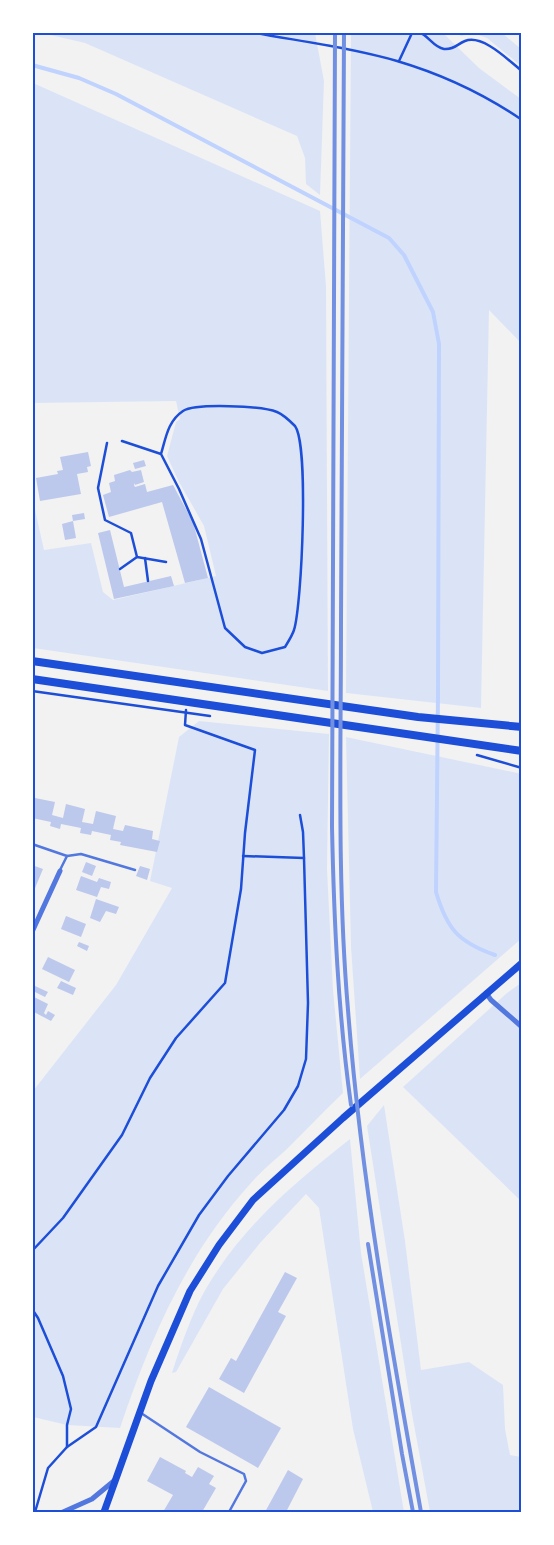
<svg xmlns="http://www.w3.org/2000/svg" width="554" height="1545" viewBox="0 0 554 1545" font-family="Barlow,sans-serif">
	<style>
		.green { fill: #dbe4f7 }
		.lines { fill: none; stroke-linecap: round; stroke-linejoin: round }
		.stream { stroke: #bfd3fe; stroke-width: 4 }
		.building { fill: #bdc9ec }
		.path { stroke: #1d4ed8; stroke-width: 2.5 }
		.service { stroke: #5277de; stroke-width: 2.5 }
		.minor { stroke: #5277de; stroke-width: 5 }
		.secondary { stroke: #1d4ed8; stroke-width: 7 }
		.primary { stroke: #1d4ed8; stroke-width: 8 }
		.rail { stroke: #7290e2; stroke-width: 4 }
		.neatline { fill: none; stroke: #1d4ed8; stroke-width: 2 }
	</style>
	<rect width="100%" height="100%" fill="#f2f2f2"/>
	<g class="green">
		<path d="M 42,33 L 315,33 L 324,81 L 320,195 L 306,184 L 305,158 L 297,136 L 85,43 Z"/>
		<path d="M 351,33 L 443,33 L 479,68 L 521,99 L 521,343 L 489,310 L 481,708 L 346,693 Z"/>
		<path d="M 458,33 L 502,33 L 521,49 L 521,66 L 487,38 L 473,33 L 461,36 Z"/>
		<path d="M 33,83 L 320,211 L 326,286 L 328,691 L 33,648 L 32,496 L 44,550 L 91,543 L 103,592 L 113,600 L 216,576 L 204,526 L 179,482 L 167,456 L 176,422 L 180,419 L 176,401 L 33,403 Z"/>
		<path d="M 199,721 L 329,734 L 327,869 L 333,990 L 343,1093 C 324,1111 306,1130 287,1149 C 275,1160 262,1170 251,1183 C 187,1253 150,1339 120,1428 L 67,1425 L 33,1417 L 33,1091 L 116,985 L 172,888 L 150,881 L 179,737 Z"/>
		<path d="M 346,737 L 522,774 L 521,939 L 360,1079 L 351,947 Z"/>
		<path d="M 521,983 L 521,1201 L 403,1087 L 507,993 Z"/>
		<path d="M 384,1105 L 405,1241 L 421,1370 L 469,1362 L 503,1385 L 505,1429 L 510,1455 L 521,1457 L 521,1512 L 430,1512 L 412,1414 L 367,1126 Z"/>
		<path d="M 350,1139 L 361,1253 L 404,1512 L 373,1512 L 353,1429 L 319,1208 L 306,1194 L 260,1243 L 223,1289 L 176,1372 L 172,1373 C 181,1345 194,1307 210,1282 C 247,1222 296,1182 350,1139 Z"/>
	</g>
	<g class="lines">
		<path class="stream" d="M 32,65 L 79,78 L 116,94 L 389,238 L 404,255 L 433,312 L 439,344 L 438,694 L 436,892 C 447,929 458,942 495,955"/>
	</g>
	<g class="building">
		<path d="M 88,452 L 91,466 L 87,467 L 88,472 L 77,474 L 81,494 L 40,501 L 36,478 L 58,474 L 57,471 L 63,470 L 60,457 Z"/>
		<path d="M 144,460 L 146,466 L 135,469 L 133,463 Z"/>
		<path d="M 130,470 L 132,472 L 141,470 L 144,482 L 135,485 L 134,483 L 134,485 L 135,487 L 145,484 L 147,492 L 173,485 L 193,522 L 208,578 L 185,583 L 162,502 L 109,517 L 103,495 L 111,492 L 109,483 L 115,481 L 114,475 Z"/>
		<path d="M 84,513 L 85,519 L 73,521 L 72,515 Z"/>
		<path d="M 73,521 L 76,538 L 65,540 L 62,524 Z"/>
		<path d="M 110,530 L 124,587 L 171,576 L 174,586 L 114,599 L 98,533 Z"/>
		<path d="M 35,798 L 55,802 L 52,815 L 63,818 L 66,804 L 85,809 L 82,822 L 93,824 L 96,811 L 116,816 L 113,829 L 123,831 L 125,825 L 153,831 L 152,839 L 160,841 L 157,852 L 120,845 L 121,842 L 110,840 L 111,835 L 92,831 L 91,835 L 80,833 L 81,828 L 61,824 L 60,829 L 50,826 L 51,822 L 32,818 Z"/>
		<path d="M 86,862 L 96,866 L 92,876 L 82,872 Z"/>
		<path d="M 32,865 L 43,869 L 33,893 L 32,893 Z"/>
		<path d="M 140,866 L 150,869 L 147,880 L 136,876 Z"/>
		<path d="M 81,876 L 97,882 L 99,878 L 111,882 L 109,889 L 101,887 L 97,897 L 76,890 Z"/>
		<path d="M 96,899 L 119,907 L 116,914 L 106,911 L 100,922 L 90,918 Z"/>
		<path d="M 66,916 L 86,924 L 81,937 L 61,929 Z"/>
		<path d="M 79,942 L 89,946 L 87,951 L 77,946 Z"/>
		<path d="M 48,957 L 75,970 L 69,982 L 42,969 Z"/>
		<path d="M 61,981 L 76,988 L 73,995 L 57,988 Z"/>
		<path d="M 35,986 L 48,992 L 45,997 L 33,991 Z"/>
		<path d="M 32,996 L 48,1004 L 44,1013 L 46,1015 L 48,1011 L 55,1015 L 51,1021 L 32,1011 Z"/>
		<path d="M 285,1272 L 297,1278 L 278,1312 L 286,1316 L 244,1393 L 219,1379 L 231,1358 L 236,1361 Z"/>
		<path d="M 209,1387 L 281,1428 L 258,1468 L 186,1427 Z"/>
		<path d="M 160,1457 L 186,1471 L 185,1473 L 192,1477 L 198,1467 L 214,1476 L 209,1484 L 216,1488 L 202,1512 L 163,1512 L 173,1495 L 147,1481 Z"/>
		<path d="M 288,1470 L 303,1479 L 286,1512 L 265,1512 Z"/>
	</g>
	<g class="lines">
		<g class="path">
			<path d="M 250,32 C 298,41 349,47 397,61 C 441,74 484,94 522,120"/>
			<path d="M 419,32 C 429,36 433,47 444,49 C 454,50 457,44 465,41 C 483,34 509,61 522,71"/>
			<path d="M 399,61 L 412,33 L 417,32"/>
			<path d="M 122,441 L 161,454 L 179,489 L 201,539 L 225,628 L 245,647 L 262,653 L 285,647 C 288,642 292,636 294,630 C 302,604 309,445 295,426 C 291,422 282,414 277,412 C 262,406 196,403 183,411 C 168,421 166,437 161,454"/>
			<path d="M 107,443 L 98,488 L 105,520 L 131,533 L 137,557 L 166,562"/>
			<path d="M 145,558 L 148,581"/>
			<path d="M 120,569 L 137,557"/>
			<path d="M 32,691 L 210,716"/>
			<path d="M 477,755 L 522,768"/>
			<path d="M 300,815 L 303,832 L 304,858"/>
			<path d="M 32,1251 L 63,1218 L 122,1135 L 150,1078 L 176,1038 L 225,983 L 241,889 L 245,833 L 255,750 L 185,725 L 186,710"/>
			<path d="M 32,1309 L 38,1318 L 63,1376 L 71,1409 L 67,1425 L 67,1447 L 48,1468 L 35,1512"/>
			<path d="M 67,1447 L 96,1427 L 158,1286 L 199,1215 L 228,1176 L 284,1110 L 298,1086 L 306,1059 L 308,1003 L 304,858 L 243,856"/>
		</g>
		<g class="service">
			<path d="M 32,844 L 67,856 L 60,870"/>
			<path d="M 67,856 L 81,854 L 135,870"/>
			<path d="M 141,1413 L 200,1452 L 244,1474 L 246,1481 L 229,1512"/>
		</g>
		<g class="minor">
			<path d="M 32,932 L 60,871"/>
			<path d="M 486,993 L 491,1000 L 522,1027"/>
			<path d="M 63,1512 L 92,1499 L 115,1480"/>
		</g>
		<path class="secondary" d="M 104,1512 L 151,1381 L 190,1291 L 219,1245 L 253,1200 L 343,1118 L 522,963"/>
		<g class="primary">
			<path d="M 32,661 L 418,717 L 522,727"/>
			<path d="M 32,679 L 522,751"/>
		</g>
		<g class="rail">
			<path d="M 335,32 L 332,827 C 334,920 338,1012 351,1105"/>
			<path d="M 344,32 C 342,229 341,426 341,622 C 341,752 337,881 348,1010 C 361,1179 391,1346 421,1512"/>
			<path d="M 368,1244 L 402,1454 L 413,1512"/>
		</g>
	</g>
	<rect width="554" height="1545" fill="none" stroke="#ffffff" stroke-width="68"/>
	<rect x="34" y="34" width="486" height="1477" class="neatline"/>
</svg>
